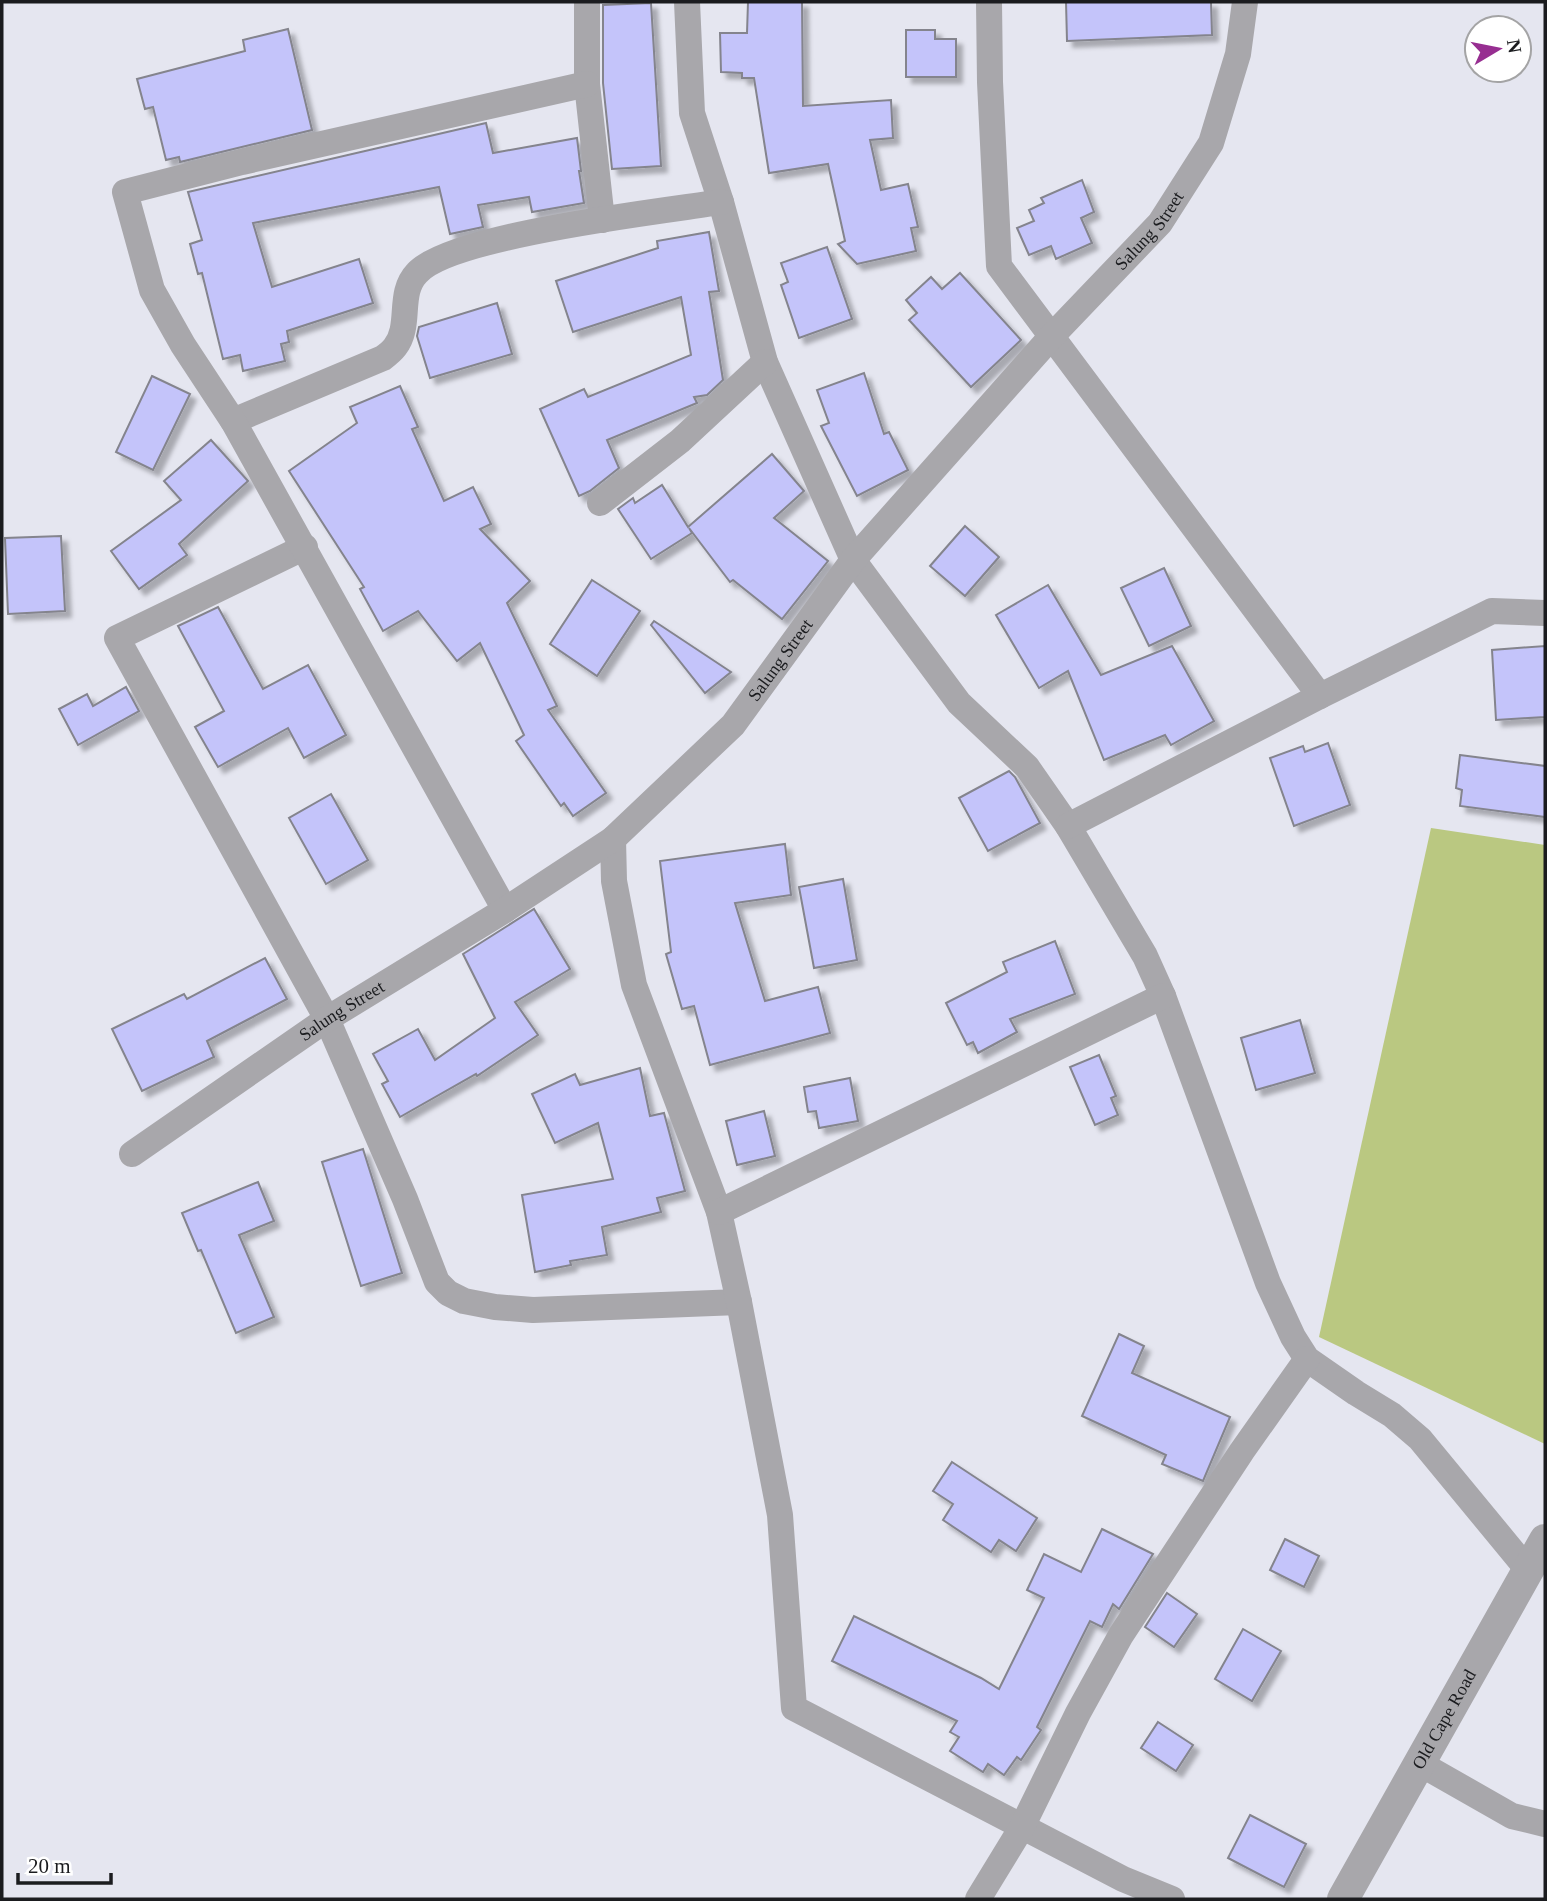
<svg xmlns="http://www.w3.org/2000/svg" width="1547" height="1901" viewBox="0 0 1547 1901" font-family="Georgia,serif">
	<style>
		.green { fill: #bac881 }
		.building { fill: #c4c4fa; stroke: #84848d; stroke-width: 2; filter: url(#shadow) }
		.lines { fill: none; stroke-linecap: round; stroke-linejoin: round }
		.minor { stroke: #a8a7ab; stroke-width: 26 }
		.tertiary { stroke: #a8a7ab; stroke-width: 32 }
		.labels { text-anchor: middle; stroke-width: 7; stroke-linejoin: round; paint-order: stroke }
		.street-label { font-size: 18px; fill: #1b1c1f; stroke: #fff }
	</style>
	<defs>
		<filter id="shadow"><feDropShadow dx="6" dy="6" stdDeviation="2" flood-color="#0004"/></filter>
	</defs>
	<rect width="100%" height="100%" fill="#e5e6f0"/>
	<path class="green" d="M 1431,828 L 1545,845 L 1545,1444 L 1319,1337 Z"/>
	<g class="building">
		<path d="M 748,2 L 802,2 L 803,106 L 891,100 L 893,138 L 870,140 L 881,190 L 908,184 L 918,227 L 911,228 L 916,251 L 857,264 L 838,244 L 845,241 L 828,164 L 769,173 L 754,78 L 742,78 L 742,73 L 721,72 L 720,33 L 747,33 Z"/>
		<path d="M 1066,2 L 1211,2 L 1212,35 L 1067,41 Z"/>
		<path d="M 651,3 L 661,166 L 612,169 L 603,83 L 603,5 Z"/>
		<path d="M 288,29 L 312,130 L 180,162 L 179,157 L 166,160 L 153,107 L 145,109 L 137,79 L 245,51 L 243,40 Z"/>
		<path d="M 906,30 L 935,30 L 935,39 L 956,39 L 956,77 L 906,77 Z"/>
		<path d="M 486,123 L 493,153 L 577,138 L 581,171 L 579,171 L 584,203 L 532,212 L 529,197 L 478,205 L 483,227 L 450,234 L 439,187 L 253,223 L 272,287 L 359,259 L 373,303 L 287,331 L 289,342 L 281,344 L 285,361 L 243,371 L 240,355 L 223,359 L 202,273 L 198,274 L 190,244 L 202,240 L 188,192 Z"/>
		<path d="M 1082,180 L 1094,212 L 1081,218 L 1092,243 L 1056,259 L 1051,246 L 1029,255 L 1017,228 L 1034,221 L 1029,210 L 1044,203 L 1041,198 Z"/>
		<path d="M 709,232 L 719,291 L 709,292 L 723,380 L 707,395 L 694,397 L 697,403 L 607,440 L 619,468 L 590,491 L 579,496 L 540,409 L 584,389 L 588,397 L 691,355 L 681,297 L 573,332 L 556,281 L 658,248 L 657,241 Z"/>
		<path d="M 827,247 L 852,319 L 799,338 L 781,285 L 788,282 L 781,263 Z"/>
		<path d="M 960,273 L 1021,340 L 971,387 L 909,320 L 917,313 L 906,300 L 931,277 L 942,289 Z"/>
		<path d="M 497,303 L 512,354 L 430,378 L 417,336 L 419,327 Z"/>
		<path d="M 864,373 L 884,434 L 889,432 L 908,470 L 857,496 L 821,426 L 829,423 L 817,390 Z"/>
		<path d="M 152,376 L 190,394 L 153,470 L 116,452 Z"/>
		<path d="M 400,386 L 418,427 L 412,429 L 444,501 L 473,487 L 491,524 L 480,529 L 530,581 L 507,603 L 557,706 L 548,710 L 606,793 L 573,816 L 564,803 L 561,806 L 516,741 L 524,735 L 480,643 L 457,661 L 418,611 L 383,631 L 360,589 L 364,587 L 289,471 L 357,423 L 350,407 Z"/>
		<path d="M 211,440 L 248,481 L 179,544 L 187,555 L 139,589 L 111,551 L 181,500 L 164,481 Z"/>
		<path d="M 772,454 L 804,491 L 774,518 L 828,561 L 782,619 L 733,580 L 730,582 L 689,528 L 692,533 L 651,559 L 618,509 L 633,498 L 635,503 L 662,485 L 688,527 Z"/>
		<path d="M 965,526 L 999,557 L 965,596 L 930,566 Z"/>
		<path d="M 61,536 L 65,611 L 8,614 L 5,538 Z"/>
		<path d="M 1164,568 L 1191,626 L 1149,646 L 1121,588 Z"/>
		<path d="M 592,580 L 640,611 L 597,676 L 550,644 Z"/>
		<path d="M 1048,585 L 1101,675 L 1172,646 L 1214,721 L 1171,745 L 1165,735 L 1104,760 L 1068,671 L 1039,688 L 996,615 Z"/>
		<path d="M 218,607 L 263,689 L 308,665 L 346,735 L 304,758 L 288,728 L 218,767 L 195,727 L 224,711 L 178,626 Z"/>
		<path d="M 654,621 L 731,672 L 705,693 L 651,625 Z"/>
		<path d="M 1545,646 L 1545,717 L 1496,720 L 1492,650 Z"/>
		<path d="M 126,687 L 139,711 L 78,745 L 59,709 L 87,694 L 93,706 Z"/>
		<path d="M 1328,743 L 1350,805 L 1294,826 L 1270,758 L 1303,746 L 1305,752 Z"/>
		<path d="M 1460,755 L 1545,766 L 1545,817 L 1460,806 L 1462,790 L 1456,788 Z"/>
		<path d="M 1009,771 L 1015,777 L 1040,823 L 988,851 L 959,798 Z"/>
		<path d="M 331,794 L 368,860 L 326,884 L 289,818 Z"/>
		<path d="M 785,844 L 791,895 L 735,903 L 765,1001 L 818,987 L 830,1033 L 710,1065 L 694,1006 L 682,1009 L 666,954 L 671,952 L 660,861 Z"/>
		<path d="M 843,879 L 857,960 L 814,968 L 799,887 Z"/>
		<path d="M 534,909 L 570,969 L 515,1002 L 538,1035 L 477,1076 L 476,1074 L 400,1117 L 382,1084 L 388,1081 L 373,1054 L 418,1029 L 435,1060 L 495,1018 L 463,954 Z"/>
		<path d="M 1055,941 L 1075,994 L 1010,1019 L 1017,1032 L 978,1053 L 973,1042 L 967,1045 L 946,1003 L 1007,972 L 1003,962 Z"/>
		<path d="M 265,958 L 287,999 L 207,1041 L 214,1057 L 142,1091 L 112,1029 L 184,994 L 187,999 Z"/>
		<path d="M 1300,1020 L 1315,1073 L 1256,1090 L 1241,1038 Z"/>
		<path d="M 1099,1055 L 1116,1096 L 1111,1098 L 1118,1115 L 1095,1125 L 1070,1067 Z"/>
		<path d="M 640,1068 L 650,1116 L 664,1113 L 685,1191 L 657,1198 L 661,1212 L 602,1227 L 607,1255 L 570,1261 L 571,1265 L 535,1272 L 522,1195 L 613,1179 L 598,1123 L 555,1143 L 532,1094 L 575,1074 L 580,1085 Z"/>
		<path d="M 850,1078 L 858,1121 L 819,1128 L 816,1111 L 808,1112 L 804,1087 Z"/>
		<path d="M 764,1111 L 775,1156 L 737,1165 L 726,1121 Z"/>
		<path d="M 363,1149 L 402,1273 L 361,1286 L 322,1162 Z"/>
		<path d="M 258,1182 L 274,1221 L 239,1235 L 274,1317 L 236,1333 L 201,1250 L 198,1251 L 182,1213 Z"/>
		<path d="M 1119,1334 L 1144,1346 L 1132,1373 L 1230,1417 L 1203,1481 L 1162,1464 L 1166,1455 L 1082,1416 Z"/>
		<path d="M 952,1462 L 1037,1518 L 1016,1551 L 999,1540 L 991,1552 L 943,1520 L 953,1504 L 933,1491 Z"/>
		<path d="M 1102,1529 L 1153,1554 L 1119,1609 L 1113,1604 L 1102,1627 L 1090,1621 L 1037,1727 L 1041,1730 L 1021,1760 L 1017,1757 L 1004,1775 L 988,1764 L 983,1772 L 950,1751 L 959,1737 L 950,1732 L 957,1721 L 832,1661 L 854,1616 L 981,1678 L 999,1689 L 1044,1598 L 1027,1590 L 1044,1554 L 1081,1572 Z"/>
		<path d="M 1285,1539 L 1319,1556 L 1304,1587 L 1270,1570 Z"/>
		<path d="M 1167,1593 L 1197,1614 L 1174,1647 L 1145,1627 Z"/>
		<path d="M 1243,1629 L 1281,1651 L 1252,1701 L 1215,1679 Z"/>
		<path d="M 1158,1722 L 1193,1745 L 1176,1771 L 1141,1748 Z"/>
		<path d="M 1250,1815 L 1306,1844 L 1284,1887 L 1228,1858 Z"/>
	</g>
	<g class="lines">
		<g class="minor">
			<path d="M 587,2 L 587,84 L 602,220"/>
			<path d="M 687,2 L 692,113 L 721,202 L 765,362 L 853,560 L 959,703 L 1027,767 L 1068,826 L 1145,956 L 1163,996 L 1268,1283 L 1293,1337 L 1307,1359 L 1356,1393 L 1392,1415 L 1420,1439 L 1528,1570"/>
			<path d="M 989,2 L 990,82 L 999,266 L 1320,696"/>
			<path d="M 233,421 L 383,358 C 387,355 392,351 395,347 C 412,325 397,294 417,273 C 451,235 663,211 721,202"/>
			<path d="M 600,503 L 680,441 L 765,362"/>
			<path d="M 305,547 L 117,638 L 327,1019 L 405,1199 L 437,1282 L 448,1293 L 464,1301 L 495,1307 L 533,1310 L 739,1302"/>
			<path d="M 1068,826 L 1320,696 L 1492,611 L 1545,613"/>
			<path d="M 613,839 L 614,881 L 634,985 L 719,1212 L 739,1302 L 780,1515 L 794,1708 L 1123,1879 L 1172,1899"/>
			<path d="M 505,910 L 233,421 L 183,345 L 152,290 L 125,192 L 242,162 L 587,84"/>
			<path id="s1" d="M 132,1154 L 327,1019 L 505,910 L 613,839 L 733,725 L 853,560 L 1051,337 L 1160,223 L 1211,143 L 1238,54 L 1245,2"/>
			<path d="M 719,1212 L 1163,996"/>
			<path d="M 1419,1763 L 1512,1816 L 1545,1824"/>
			<path d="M 978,1899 L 1022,1827 L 1078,1713 L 1121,1635 L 1242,1451 L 1307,1359"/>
		</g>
		<path class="tertiary" id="s2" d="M 1343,1899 L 1545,1540"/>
	</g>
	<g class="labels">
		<g class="street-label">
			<text dy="6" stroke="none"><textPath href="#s1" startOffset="1388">Salung Street</textPath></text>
			<text dy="6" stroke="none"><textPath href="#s1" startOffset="821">Salung Street</textPath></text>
			<text dy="6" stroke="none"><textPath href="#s1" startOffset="254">Salung Street</textPath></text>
			<text dy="6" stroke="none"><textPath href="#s2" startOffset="206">Old Cape Road</textPath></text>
		</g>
	</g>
	<rect width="1547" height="1901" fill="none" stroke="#1b1c1f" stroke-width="7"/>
	<g transform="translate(1498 49) rotate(80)"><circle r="33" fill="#ffffff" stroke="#a4a4a5" stroke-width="2"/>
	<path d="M0-5L12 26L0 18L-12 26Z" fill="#972e91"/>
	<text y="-10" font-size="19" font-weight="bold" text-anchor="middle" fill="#1b1c1f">N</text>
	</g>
	<path d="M18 1873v10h93v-10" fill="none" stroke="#1b1c1f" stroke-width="3.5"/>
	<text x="28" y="1873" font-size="21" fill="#1b1c1f" stroke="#ffffff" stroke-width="5" paint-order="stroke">20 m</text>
</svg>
